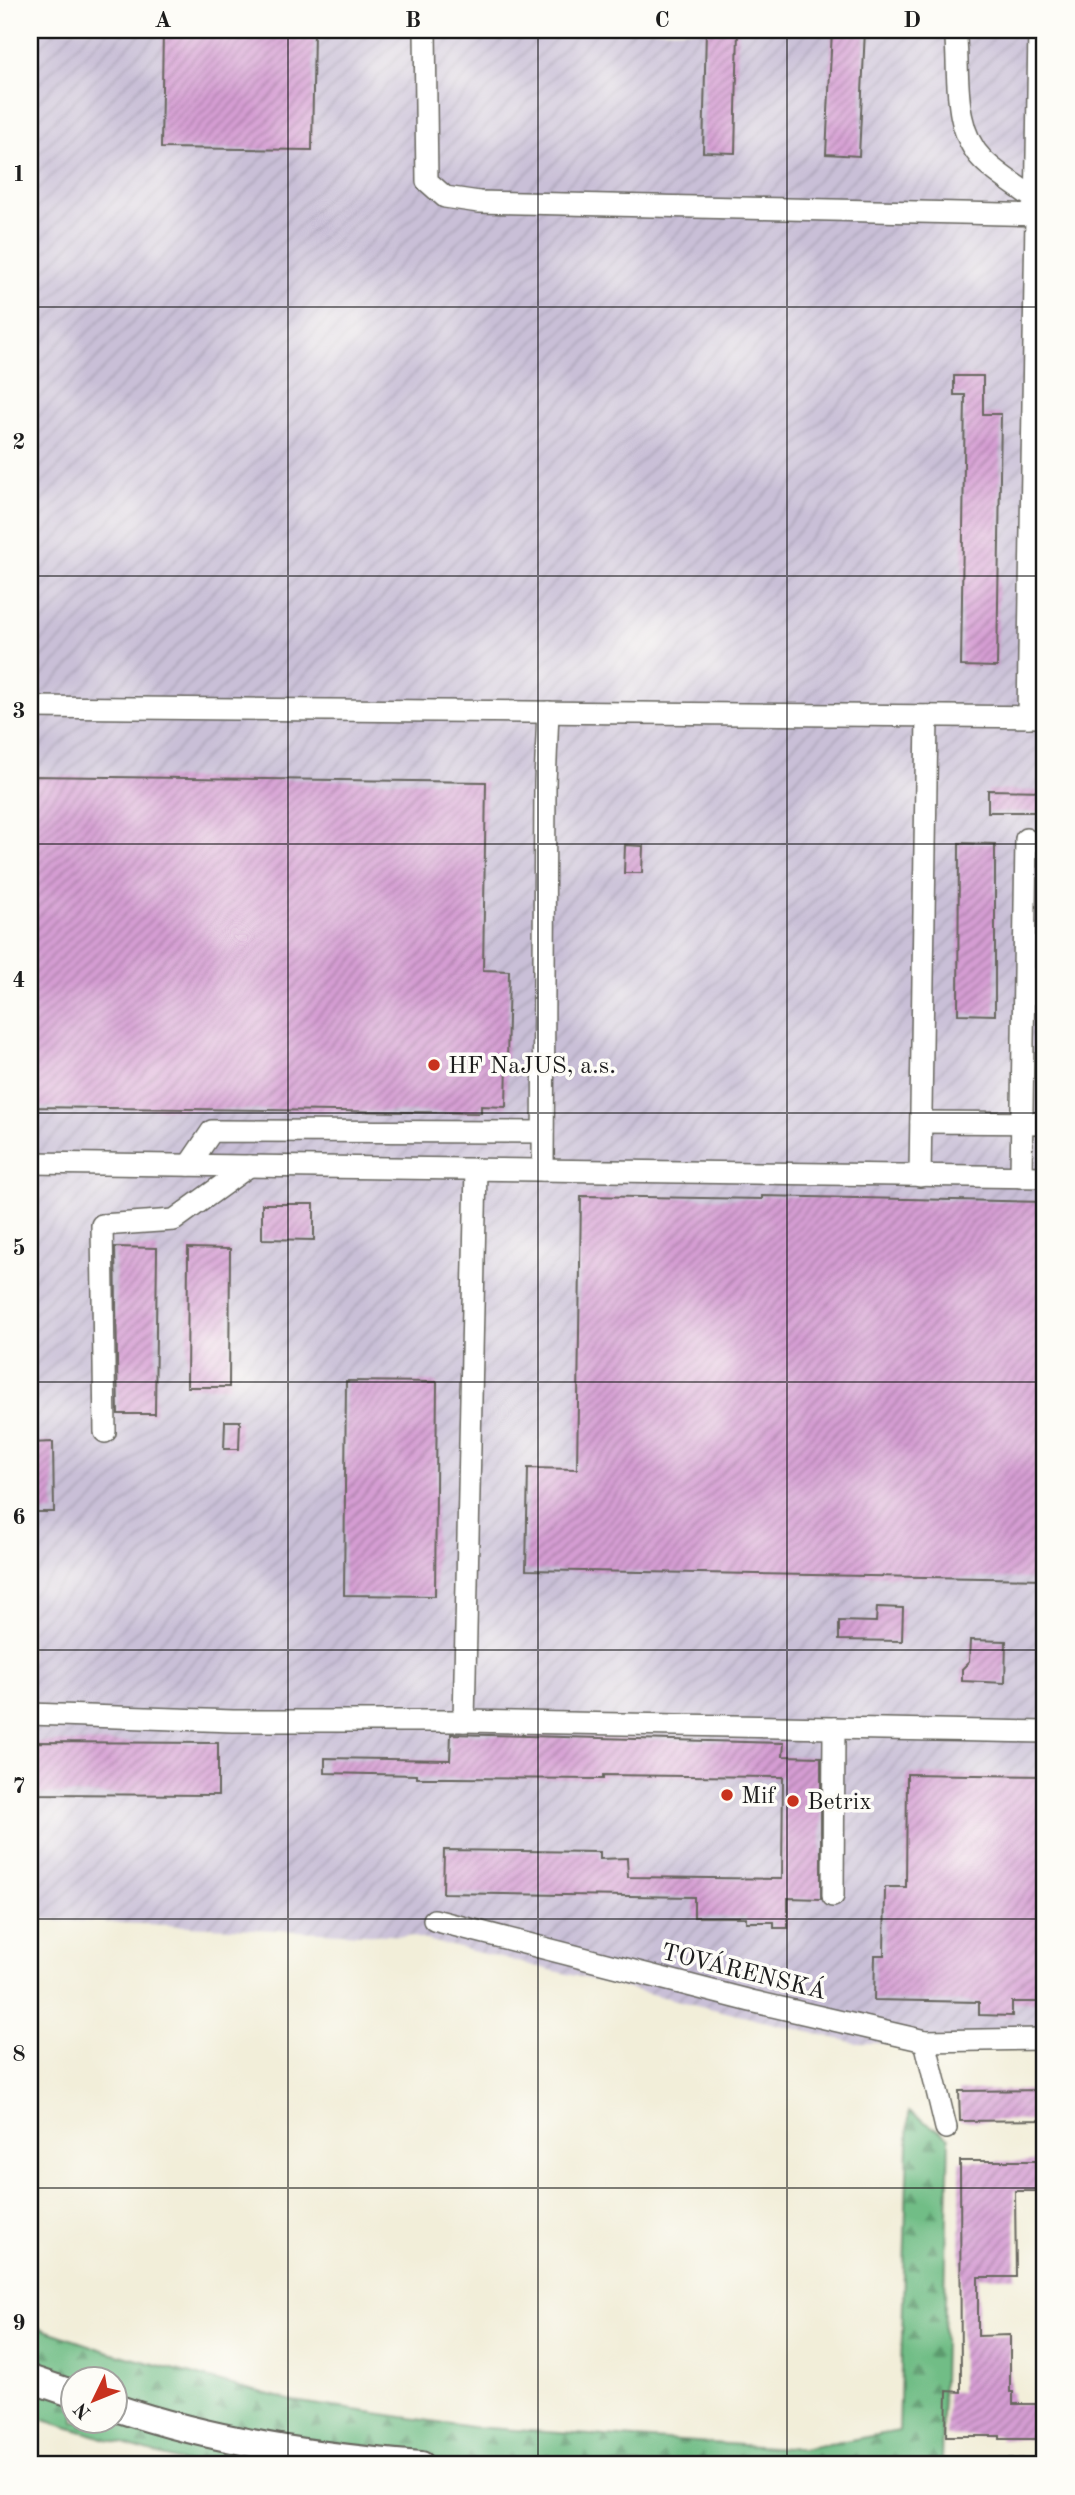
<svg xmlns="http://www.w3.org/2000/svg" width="1075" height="2495" viewBox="0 0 1075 2495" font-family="'Old Standard TT',serif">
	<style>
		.industrial { fill: url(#industrial-furrows) }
		.forest { fill: url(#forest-firs); stroke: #466c51; stroke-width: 2; fill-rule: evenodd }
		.building { fill: url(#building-hatch) }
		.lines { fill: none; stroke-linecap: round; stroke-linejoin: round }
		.minor-casing { stroke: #67665e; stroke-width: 24 }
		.major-casing { stroke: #67665e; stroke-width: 30 }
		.path { stroke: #67665e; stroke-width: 3.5; stroke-dasharray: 5 5; stroke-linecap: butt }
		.minor { stroke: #fff; stroke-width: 21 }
		.major { stroke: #fff; stroke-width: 26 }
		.grid { fill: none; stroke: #1c1c1c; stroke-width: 2; stroke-opacity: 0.55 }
		.poi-dot { fill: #c8321e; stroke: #fdfcf7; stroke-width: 2.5 }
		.labels { text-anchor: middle; stroke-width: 7; stroke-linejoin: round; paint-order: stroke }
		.poi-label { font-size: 24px; fill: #1c1c1c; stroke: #fdfcf7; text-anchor: start }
		.street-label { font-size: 24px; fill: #1c1c1c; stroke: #fdfcf7 }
		.neatline { fill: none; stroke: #1c1c1c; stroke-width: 2.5 }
		.grid-label { font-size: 23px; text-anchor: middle; font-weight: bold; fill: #1c1c1c }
	</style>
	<defs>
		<pattern id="industrial-furrows" width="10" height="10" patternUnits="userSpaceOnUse" patternTransform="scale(1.75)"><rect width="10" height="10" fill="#c9bfd7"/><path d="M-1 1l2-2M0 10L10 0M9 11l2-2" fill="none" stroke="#aca4b8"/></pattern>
		<pattern id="forest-firs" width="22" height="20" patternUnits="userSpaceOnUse" patternTransform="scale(1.75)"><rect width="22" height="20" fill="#71bd86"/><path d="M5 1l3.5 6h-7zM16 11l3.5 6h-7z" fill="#5c996d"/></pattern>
		<pattern id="building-hatch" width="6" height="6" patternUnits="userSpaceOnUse" patternTransform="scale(1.75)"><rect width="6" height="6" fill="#d59dd3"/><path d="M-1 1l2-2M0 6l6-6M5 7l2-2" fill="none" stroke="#ac7faa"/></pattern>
	</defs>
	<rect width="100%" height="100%" fill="#fdfcf7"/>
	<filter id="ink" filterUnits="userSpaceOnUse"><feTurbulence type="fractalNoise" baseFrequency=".0143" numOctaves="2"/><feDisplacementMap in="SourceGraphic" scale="14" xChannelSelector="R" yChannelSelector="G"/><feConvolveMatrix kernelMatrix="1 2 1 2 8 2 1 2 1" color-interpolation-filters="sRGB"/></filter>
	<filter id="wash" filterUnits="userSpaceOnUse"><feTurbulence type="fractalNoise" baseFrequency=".00686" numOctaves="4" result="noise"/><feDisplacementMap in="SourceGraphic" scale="28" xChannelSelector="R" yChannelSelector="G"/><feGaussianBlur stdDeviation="1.57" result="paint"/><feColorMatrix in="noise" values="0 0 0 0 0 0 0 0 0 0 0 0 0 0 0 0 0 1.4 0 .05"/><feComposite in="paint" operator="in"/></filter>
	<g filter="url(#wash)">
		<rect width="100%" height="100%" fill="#f2eed9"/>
		<path class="industrial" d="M 30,30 L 1045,30 L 1045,2045 L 855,2043 L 409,1936 L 30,1919 Z"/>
		<path class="forest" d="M 909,2112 L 949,2137 L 941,2465 L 193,2465 L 30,2416 L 30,2325 L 109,2352 L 293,2401 L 472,2427 L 801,2449 L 899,2431 ZM 74,2380 L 116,2380 L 116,2422 L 74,2422 Z"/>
		<g id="blocks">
			<g class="building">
				<path d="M 163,30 L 314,30 L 312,150 L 161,148 Z"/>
				<path d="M 706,30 L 738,30 L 735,153 L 703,152 Z"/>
				<path d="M 832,30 L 865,30 L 859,156 L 826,154 Z"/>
				<path d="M 954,376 L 983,376 L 983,414 L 1001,414 L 997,667 L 961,666 L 965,395 L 954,395 Z"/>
				<path d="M 30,776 L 486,782 L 483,970 L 509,971 L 506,1107 L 481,1106 L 481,1113 L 30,1107 Z"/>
				<path d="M 988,790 L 1045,791 L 1045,812 L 988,812 Z"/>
				<path d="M 959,843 L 995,844 L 995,1015 L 958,1014 Z"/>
				<path d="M 625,845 L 643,846 L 642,873 L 624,873 Z"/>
				<path d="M 581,1196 L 762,1199 L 762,1196 L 1045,1202 L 1045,1579 L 526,1570 L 528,1468 L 577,1469 Z"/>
				<path d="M 262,1204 L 314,1204 L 314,1240 L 262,1239 Z"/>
				<path d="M 115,1247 L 157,1248 L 155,1414 L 118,1414 Z"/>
				<path d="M 188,1248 L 230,1249 L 229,1387 L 187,1387 Z"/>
				<path d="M 346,1381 L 437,1382 L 435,1596 L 344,1595 Z"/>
				<path d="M 225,1421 L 240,1421 L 239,1449 L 224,1449 Z"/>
				<path d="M 53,1442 L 54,1512 L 30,1512 L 30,1443 Z"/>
				<path d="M 877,1607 L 903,1608 L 902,1641 L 839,1640 L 839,1621 L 876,1622 Z"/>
				<path d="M 970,1640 L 1006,1641 L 1005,1683 L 962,1681 L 962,1669 L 969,1662 Z"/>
				<path d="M 451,1734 L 784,1743 L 783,1756 L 821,1757 L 821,1899 L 788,1898 L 788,1928 L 774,1928 L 774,1922 L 746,1922 L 746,1917 L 694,1917 L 694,1897 L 443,1893 L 444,1850 L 600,1852 L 600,1859 L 627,1858 L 628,1877 L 782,1879 L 783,1777 L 603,1775 L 603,1779 L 450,1778 L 417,1778 L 417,1775 L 325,1773 L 325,1758 L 450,1760 Z"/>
				<path d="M 30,1742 L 218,1743 L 218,1795 L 30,1794 Z"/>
				<path d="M 907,1774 L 1045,1776 L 1045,2002 L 1012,2002 L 1012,2016 L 979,2015 L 979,2002 L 874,2000 L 875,1955 L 884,1955 L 885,1887 L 906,1887 Z"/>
				<path d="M 1045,2090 L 1045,2120 L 960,2121 L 959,2091 Z"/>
				<path d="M 960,2161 L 1045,2161 L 1045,2191 L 1015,2191 L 1016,2277 L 978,2277 L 978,2336 L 1010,2335 L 1010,2392 L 1013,2392 L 1013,2404 L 1045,2404 L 1045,2439 L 1000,2439 L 1000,2436 L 946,2436 L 947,2391 L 961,2392 Z"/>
			</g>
		</g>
	</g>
	<g filter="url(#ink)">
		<use href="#blocks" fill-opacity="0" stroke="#67665e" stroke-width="2"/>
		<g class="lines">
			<g class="minor-casing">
				<g id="minor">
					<path d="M 425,30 L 427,181 L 445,197 L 479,202 L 1045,215"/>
					<path d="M 952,30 L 956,39 C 959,79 953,130 983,160 C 998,175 1019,187 1036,200"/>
					<path d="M 30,707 L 1045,717"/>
					<path d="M 1028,717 L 1039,30"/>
					<path d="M 921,1122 L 1045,1123"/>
					<path d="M 30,1163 L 1045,1177"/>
					<path d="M 189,1165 L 212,1131 L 543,1132"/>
					<path d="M 543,1170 L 545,783 L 548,712"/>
					<path d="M 920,1176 L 927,716"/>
					<path d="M 1021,1177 L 1026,839"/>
					<path d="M 105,1432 L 102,1225 L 174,1220 L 249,1166"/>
					<path d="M 30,1714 L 233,1721 L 464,1721 L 1045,1732"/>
					<path d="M 464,1721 L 476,1169"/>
					<path d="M 833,1896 L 834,1728"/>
					<path d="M 434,1920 L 751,2001 L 925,2041 L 1045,2039"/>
					<path d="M 925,2041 L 946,2128"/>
				</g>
			</g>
			<g class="major-casing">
				<g id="major">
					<path d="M 30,2379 L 74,2394"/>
					<path d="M 116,2408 C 214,2441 318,2457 421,2465"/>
				</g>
			</g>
			<path class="path" d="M 956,2465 L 955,2458 L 1045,2460"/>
			<use href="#minor" class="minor"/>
			<use href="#major" class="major"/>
		</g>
	</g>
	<path class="grid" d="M 288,30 L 288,2465M 538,30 L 538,2465M 787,30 L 787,2465M 30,307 L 1045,307M 30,576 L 1045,576M 30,844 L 1045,844M 30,1113 L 1045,1113M 30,1382 L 1045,1382M 30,1650 L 1045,1650M 30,1919 L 1045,1919M 30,2188 L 1045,2188"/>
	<g class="poi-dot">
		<circle cx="434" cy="1065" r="7"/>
		<circle cx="727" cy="1795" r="7"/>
		<circle cx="793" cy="1801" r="7"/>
	</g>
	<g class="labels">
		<g class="poi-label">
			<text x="448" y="1073">HF NaJUS, a.s.</text>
			<text x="741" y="1803">Mif</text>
			<text x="807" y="1809">Betrix</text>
		</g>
		<g class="street-label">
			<text transform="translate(744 1971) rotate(14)" y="8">TOVÁRENSKÁ</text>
		</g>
	</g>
	<rect width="1075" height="2495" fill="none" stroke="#fdfcf7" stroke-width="77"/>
	<g transform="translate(94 2400) rotate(227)"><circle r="33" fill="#fdfcf7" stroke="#a3a29f" stroke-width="2"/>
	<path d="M0-5L12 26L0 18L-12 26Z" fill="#c8321e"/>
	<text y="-10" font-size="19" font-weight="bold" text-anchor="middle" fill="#1c1c1c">N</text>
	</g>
	<rect x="38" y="38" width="998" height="2418" class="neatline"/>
	<g class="grid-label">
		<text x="163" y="27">A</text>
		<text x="413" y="27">B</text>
		<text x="662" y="27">C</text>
		<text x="912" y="27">D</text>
		<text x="19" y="181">1</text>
		<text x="19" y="449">2</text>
		<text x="19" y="718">3</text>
		<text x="19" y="987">4</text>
		<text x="19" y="1255">5</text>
		<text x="19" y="1524">6</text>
		<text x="19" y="1793">7</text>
		<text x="19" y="2061">8</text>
		<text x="19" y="2330">9</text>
	</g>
</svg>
